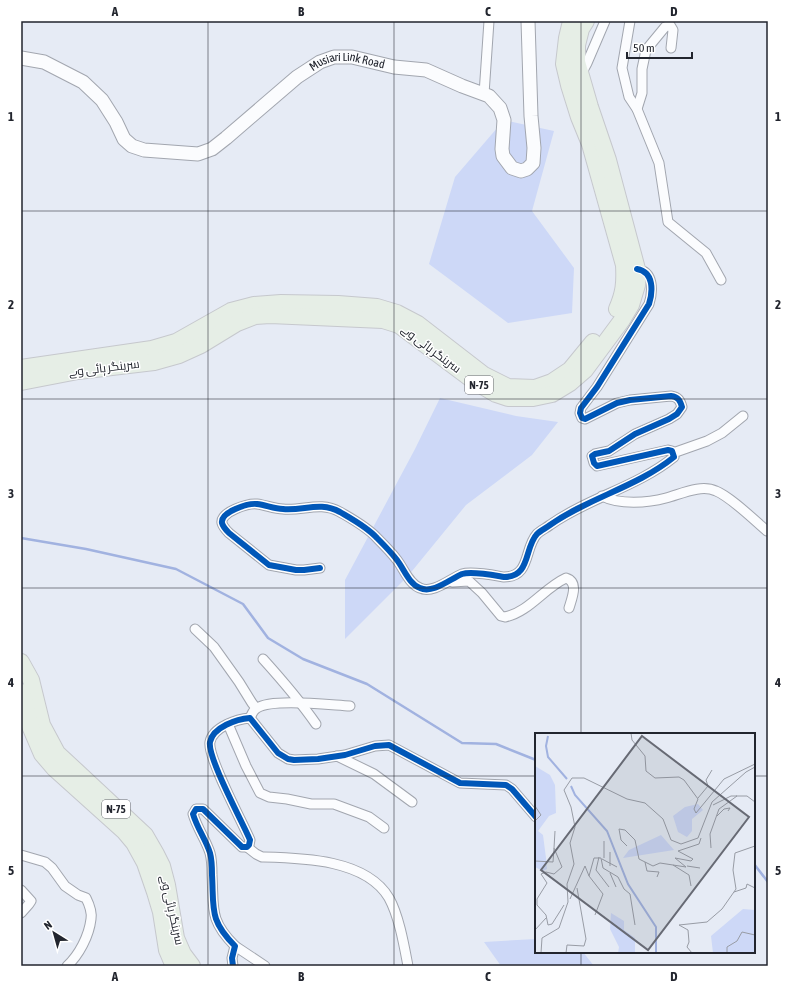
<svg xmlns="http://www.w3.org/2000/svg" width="789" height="987" viewBox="0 0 789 987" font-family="'Asap Condensed',Cairo,sans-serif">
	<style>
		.green { fill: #cdd8f7 }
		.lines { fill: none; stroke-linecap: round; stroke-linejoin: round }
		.stream { stroke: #a1b2e0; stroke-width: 2.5 }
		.minor-casing { stroke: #a2a6af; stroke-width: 11 }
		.secondary-casing { stroke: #a2a6af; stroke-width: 15 }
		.trunk-casing { stroke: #c6c8cd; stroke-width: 18 }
		.minor { stroke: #fbfcfe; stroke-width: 9 }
		.secondary { stroke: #fbfcfe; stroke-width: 13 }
		.trunk { stroke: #e6eee6; stroke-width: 16 }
		.cycleway-casing { stroke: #fff; stroke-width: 8 }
		.cycleway { stroke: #0057b8; stroke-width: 6 }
		.grid { fill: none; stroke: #22252e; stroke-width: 1; stroke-opacity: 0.55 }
		.labels { text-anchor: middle; stroke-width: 3; stroke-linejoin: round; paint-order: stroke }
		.shield { fill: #fff; stroke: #64666d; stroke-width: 1 }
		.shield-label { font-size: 11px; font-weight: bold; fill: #22252e }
		.street-label { font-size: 12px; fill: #22252e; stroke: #fff }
		.inset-river { fill: none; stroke: #a1b2e0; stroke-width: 2 }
		.inset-road { fill: none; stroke: #989ca5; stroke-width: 1 }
		.view { fill: #676a74; fill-opacity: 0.15; stroke: #676a74; stroke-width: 2 }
		.inset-edge { fill: none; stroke: #22252e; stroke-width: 2 }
		.neatline { fill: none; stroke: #22252e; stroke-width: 1.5 }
		.grid-label { font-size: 13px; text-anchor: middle; font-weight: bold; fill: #22252e }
	</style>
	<rect width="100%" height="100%" fill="#e6ebf5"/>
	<g class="green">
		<path d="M 504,120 L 554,131 L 532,211 L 574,268 L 572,313 L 508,323 L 429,264 L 455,177 Z"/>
		<path d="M 440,398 L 516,416 L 558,422 L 532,455 L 466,505 L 408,576 L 345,639 L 345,580 L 415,449 Z"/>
		<path d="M 536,939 L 536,952 L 583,952 L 594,966 L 501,966 L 484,942 Z"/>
	</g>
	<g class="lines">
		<g class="stream">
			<path d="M 21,538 L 86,549 L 176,569 L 243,604 L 268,638 L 303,659 L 367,684 L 462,743 L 496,744 L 536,760"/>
			<path d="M 754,864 L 768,882"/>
		</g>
		<g class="minor-casing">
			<g id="minor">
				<path d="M 630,21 L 622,68 L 629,97 L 637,109 L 659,163 L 668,222 L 706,253 L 721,280"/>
				<path d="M 581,74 L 587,63 L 605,21"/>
				<path d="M 484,94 L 489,21"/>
				<path d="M 637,109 L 642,93 L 642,69 L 646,50 L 665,27 L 670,25 L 673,30 L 671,48"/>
				<path d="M 673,453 L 707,441 L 722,433 L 743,416"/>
				<path d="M 602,496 C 619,505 648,503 666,498 C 681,494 701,484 716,491 C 731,497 754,520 767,531"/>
				<path d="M 320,568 L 304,570 L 296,570 L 269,565 L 229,533 C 226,530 223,527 222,523 C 220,512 248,503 257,504 C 266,505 274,509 283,509 C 304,511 320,501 340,512 C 352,519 367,527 377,538 C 384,545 391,552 397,560 C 404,569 409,584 420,588 C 433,594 450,579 462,574 C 472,571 492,575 504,577 C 531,577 524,548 537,534 C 540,531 546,528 550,525 C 588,498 637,487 674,457 L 672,451 L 668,450 L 597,466 L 594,463 L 592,456 L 595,454 L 609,451 L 635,434 L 669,419 L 677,414 L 682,407 C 680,400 678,397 671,396 L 630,400 L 617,403 L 585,419 L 582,418 L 580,413 L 581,408 L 597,387 L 649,304 C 653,291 654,272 637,269"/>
				<path d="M 452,582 L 469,581 L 482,593 L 501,616 L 505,617 C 529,612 544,588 566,578 C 579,582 572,598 569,608"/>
				<path d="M 195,629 L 214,647 L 239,682 L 252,703 L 256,708"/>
				<path d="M 263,659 C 282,680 300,701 316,724"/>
				<path d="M 250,718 C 252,714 253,710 257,708 C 272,698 330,705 350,706"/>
				<path d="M 228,724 L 246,766 L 260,793 L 269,797 L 287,799 L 311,804 L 334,804 L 369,817 L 384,828"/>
				<path d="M 337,756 L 374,774 L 412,802"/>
				<path d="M 247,847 L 256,854 L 262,857 C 302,858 366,859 389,898 C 399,916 404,945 408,966"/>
				<path d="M 21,855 L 45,862 L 52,868 L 65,886 L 78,895 L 86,898 C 89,904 92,913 91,919 C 89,936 79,955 67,966"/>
				<path d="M 21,890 L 31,901 L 29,904 L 21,913"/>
				<path d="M 235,946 L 265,966"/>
				<path d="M 233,966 L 232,958 L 235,946 C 209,920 214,909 212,875 C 212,868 212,860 210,853 C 206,840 197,828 193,814 L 196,809 L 203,809 L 242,847 L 247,847 L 249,845 L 250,840 C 243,823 207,757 210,742 C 213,727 237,719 250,718 L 278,753 L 288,759 L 294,760 L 318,759 L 345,755 L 375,746 L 389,745 L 460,783 L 506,785 L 512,789 L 536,817"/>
			</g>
		</g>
		<g class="secondary-casing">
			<g id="secondary">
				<path id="s1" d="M 21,58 L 44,62 L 83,82 L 102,100 L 116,122 L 124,139 L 132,146 L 144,150 L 198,154 L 212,149 L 226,138 L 297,77 L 320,62 L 334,57 L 352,57 L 394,67 L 426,70 L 462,86 L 489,96 L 500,108 L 504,120 L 502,149 L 503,156 L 512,168 L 521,171 L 527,169 L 533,163 L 534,148 L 531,116 L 528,21"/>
			</g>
		</g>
		<g class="trunk-casing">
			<g id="trunk">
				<path d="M 571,21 L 567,38 L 564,64 L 569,85 L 579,117 L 590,144 L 624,265 C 625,283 624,293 617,309"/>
				<path d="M 21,368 L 152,349 L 176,342 L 231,311 L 254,305 L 281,303 L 338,304 L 377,307 L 397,313 L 418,324 L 484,375 L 508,387 L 535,388 L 552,382 L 570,370 L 593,342"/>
				<path d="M 21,382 L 78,371 L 154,362 L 179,355 L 201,345 L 237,323 L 255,316 L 270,315 L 383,320 L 399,325 L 474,381 L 496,394 L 508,398 L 533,398 L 552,394 L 570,383 L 585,370 L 622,320 L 631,305 L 637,285 L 637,269 L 608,160 L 590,107 L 577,62 L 577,45 L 581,29 L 586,21"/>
				<path d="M 21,662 L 31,680 L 42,725 L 57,753 L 145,835 L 156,854 L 162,866 L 167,885 L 176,938 L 183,954 L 192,966"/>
				<path d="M 21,692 L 24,699 L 30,726 L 42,754 L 54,768 L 124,831 L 134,843 L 145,863 L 155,892 L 161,912 L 167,950 L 173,964 L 175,966"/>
			</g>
		</g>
		<use href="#minor" class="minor"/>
		<use href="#secondary" class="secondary"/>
		<use href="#trunk" class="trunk"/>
		<g class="cycleway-casing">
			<g id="cycleway">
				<path d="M 320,568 L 304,570 L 296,570 L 269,565 L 229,533 C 226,530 223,527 222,523 C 220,512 248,503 257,504 C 266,505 274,509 283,509 C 304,511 320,501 340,512 C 352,519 367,527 377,538 C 384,545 391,552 397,560 C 404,569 409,584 420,588 C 433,594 450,579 462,574 C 472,571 492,575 504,577 C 531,577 524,548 537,534 C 540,531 546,528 550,525 C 588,498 637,487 674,457 L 672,451 L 668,450 L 597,466 L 594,463 L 592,456 L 595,454 L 609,451 L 635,434 L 669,419 L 677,414 L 682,407 C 680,400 678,397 671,396 L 630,400 L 617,403 L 585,419 L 582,418 L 580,413 L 581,408 L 597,387 L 649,304 C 653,291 654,272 637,269"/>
				<path d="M 233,966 L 232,958 L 235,946 C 209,920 214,909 212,875 C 212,868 212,860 210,853 C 206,840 197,828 193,814 L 196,809 L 203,809 L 242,847 L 247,847 L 249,845 L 250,840 C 243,823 207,757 210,742 C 213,727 237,719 250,718 L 278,753 L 288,759 L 294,760 L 318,759 L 345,755 L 375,746 L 389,745 L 460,783 L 506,785 L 512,789 L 536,817"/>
			</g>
		</g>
		<use href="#cycleway" class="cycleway"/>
	</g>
	<path class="grid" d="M 208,21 L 208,966M 394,21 L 394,966M 581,21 L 581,734M 21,211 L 768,211M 21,399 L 768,399M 21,588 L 768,588M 21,776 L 536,776M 754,776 L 768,776M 581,952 L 581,966"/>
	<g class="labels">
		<g class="shield">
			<rect x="465" y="376" width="28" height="18" rx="3"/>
			<rect x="102" y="800" width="28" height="18" rx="3"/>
		</g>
		<g class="shield-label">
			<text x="479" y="389">N-75</text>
			<text x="116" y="813">N-75</text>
		</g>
		<g class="street-label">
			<text dy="4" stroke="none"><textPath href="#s1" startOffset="397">Musiari Link Road</textPath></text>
			<text transform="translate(431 349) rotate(37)" y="4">سرینگر ہائی وے</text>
			<text transform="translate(104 368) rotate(-7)" y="4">سرینگر ہائی وے</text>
			<text transform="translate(172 910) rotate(77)" y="4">سرینگر ہائی وے</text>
		</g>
	</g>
	<g transform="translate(535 733)">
		<rect width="220" height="220" fill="#e6ebf5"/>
		<path d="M 0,33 L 15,42 L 20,52 L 21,80 L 14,83 L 3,98 L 8,102 L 11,125 L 12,136 L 8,138 L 0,134 ZM 163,71 L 168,77 L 157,86 L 157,98 L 152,104 L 143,99 L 138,83 L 150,74 ZM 126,102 L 139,117 L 88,125 L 94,117 ZM 208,176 L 220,177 L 220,220 L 178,220 L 176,203 ZM 76,180 L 89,188 L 89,197 L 100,205 L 100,220 L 83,220 L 84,214 L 75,196 Z" fill="#cdd8f7"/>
		<path class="inset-river" d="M 13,3 L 11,13 L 13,24 L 32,46M 36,53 L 40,62 L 72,98 L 93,151 L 121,194 L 121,220"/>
		<path class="inset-road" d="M 96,0 L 97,7 L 110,23 L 111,38 L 120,45 L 144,44 L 149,47 L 163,66 L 159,76 L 161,80 L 189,46 L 220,31M 201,63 L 212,63 L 220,69M 163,65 L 173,53 L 171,47 L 177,37M 0,73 L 6,82 L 0,88M 182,83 L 189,76 L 195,75 L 193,78M 69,108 L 69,125M 92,113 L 86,107 L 84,96 L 90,97 L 100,107 L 104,126 L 118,133 L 125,130 L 151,134 L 140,125 L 156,128 L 158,126 L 143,118 L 164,111 L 166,105M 19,115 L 20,98M 176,115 L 175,101 L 184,76 L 202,63 L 196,63 L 178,72M 75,119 L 75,133M 64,124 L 61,137 L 74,154M 67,126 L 82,134M 0,128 L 18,129 L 19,115 L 27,134 L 19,141 L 11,139 L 6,141 L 12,150 L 2,166 L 2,172 L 11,182 L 13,192 L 17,191 L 29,172M 110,129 L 112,138 L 124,139 L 122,144M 138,132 L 154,142 L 156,153M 152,133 L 165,135M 75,140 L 81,154M 54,143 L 68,161 L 60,182M 199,159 L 211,155 L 212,151 L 220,155M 35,166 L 50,133 L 54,143 L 59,125 L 66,125 L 68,135 L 83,144 L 89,156 L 95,161 L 100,192M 0,197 L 11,185M 6,220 L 7,205 L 24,195 L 33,169 L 32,151 L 39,131 L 35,110 L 40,94 L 36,74 L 29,57 L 37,45 L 49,45 L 92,66 L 110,70 L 128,86 L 136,107 L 146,111 L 163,105 L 177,69 L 211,39 L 220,34M 31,220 L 32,212 L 49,213 L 51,206 L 42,155M 157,220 L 152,214 L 154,209 L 153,197 L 144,192 L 172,189 L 187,176 L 201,156 L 198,137 L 200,120 L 220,113M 192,220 L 192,214 L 202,208 L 207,199 L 220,202"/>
		<path class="view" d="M 107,3 L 214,84 L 113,217 L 6,137 Z"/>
		<rect width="220" height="220" class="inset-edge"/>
	</g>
	<rect width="789" height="987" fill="none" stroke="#ffffff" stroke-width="44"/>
	<g transform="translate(54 933) rotate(323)" stroke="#ffffff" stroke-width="3" paint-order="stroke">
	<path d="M0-3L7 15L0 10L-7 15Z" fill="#22252e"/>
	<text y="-6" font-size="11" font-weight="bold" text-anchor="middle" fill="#22252e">N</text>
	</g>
	<path d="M627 52v6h65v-6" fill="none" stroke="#22252e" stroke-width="2"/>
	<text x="633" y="52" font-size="12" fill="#22252e" stroke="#ffffff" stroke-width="3" paint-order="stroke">50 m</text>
	<rect x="22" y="22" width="745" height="943" class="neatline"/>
	<g class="grid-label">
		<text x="115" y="16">A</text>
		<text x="301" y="16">B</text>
		<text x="488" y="16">C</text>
		<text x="674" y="16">D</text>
		<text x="11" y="121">1</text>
		<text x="778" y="121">1</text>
		<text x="11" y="309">2</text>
		<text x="778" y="309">2</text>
		<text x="11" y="498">3</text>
		<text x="778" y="498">3</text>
		<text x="11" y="687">4</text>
		<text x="778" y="687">4</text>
		<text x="11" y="875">5</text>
		<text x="778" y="875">5</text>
		<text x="115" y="981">A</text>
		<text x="301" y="981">B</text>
		<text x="488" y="981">C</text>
		<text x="674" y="981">D</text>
	</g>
</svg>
